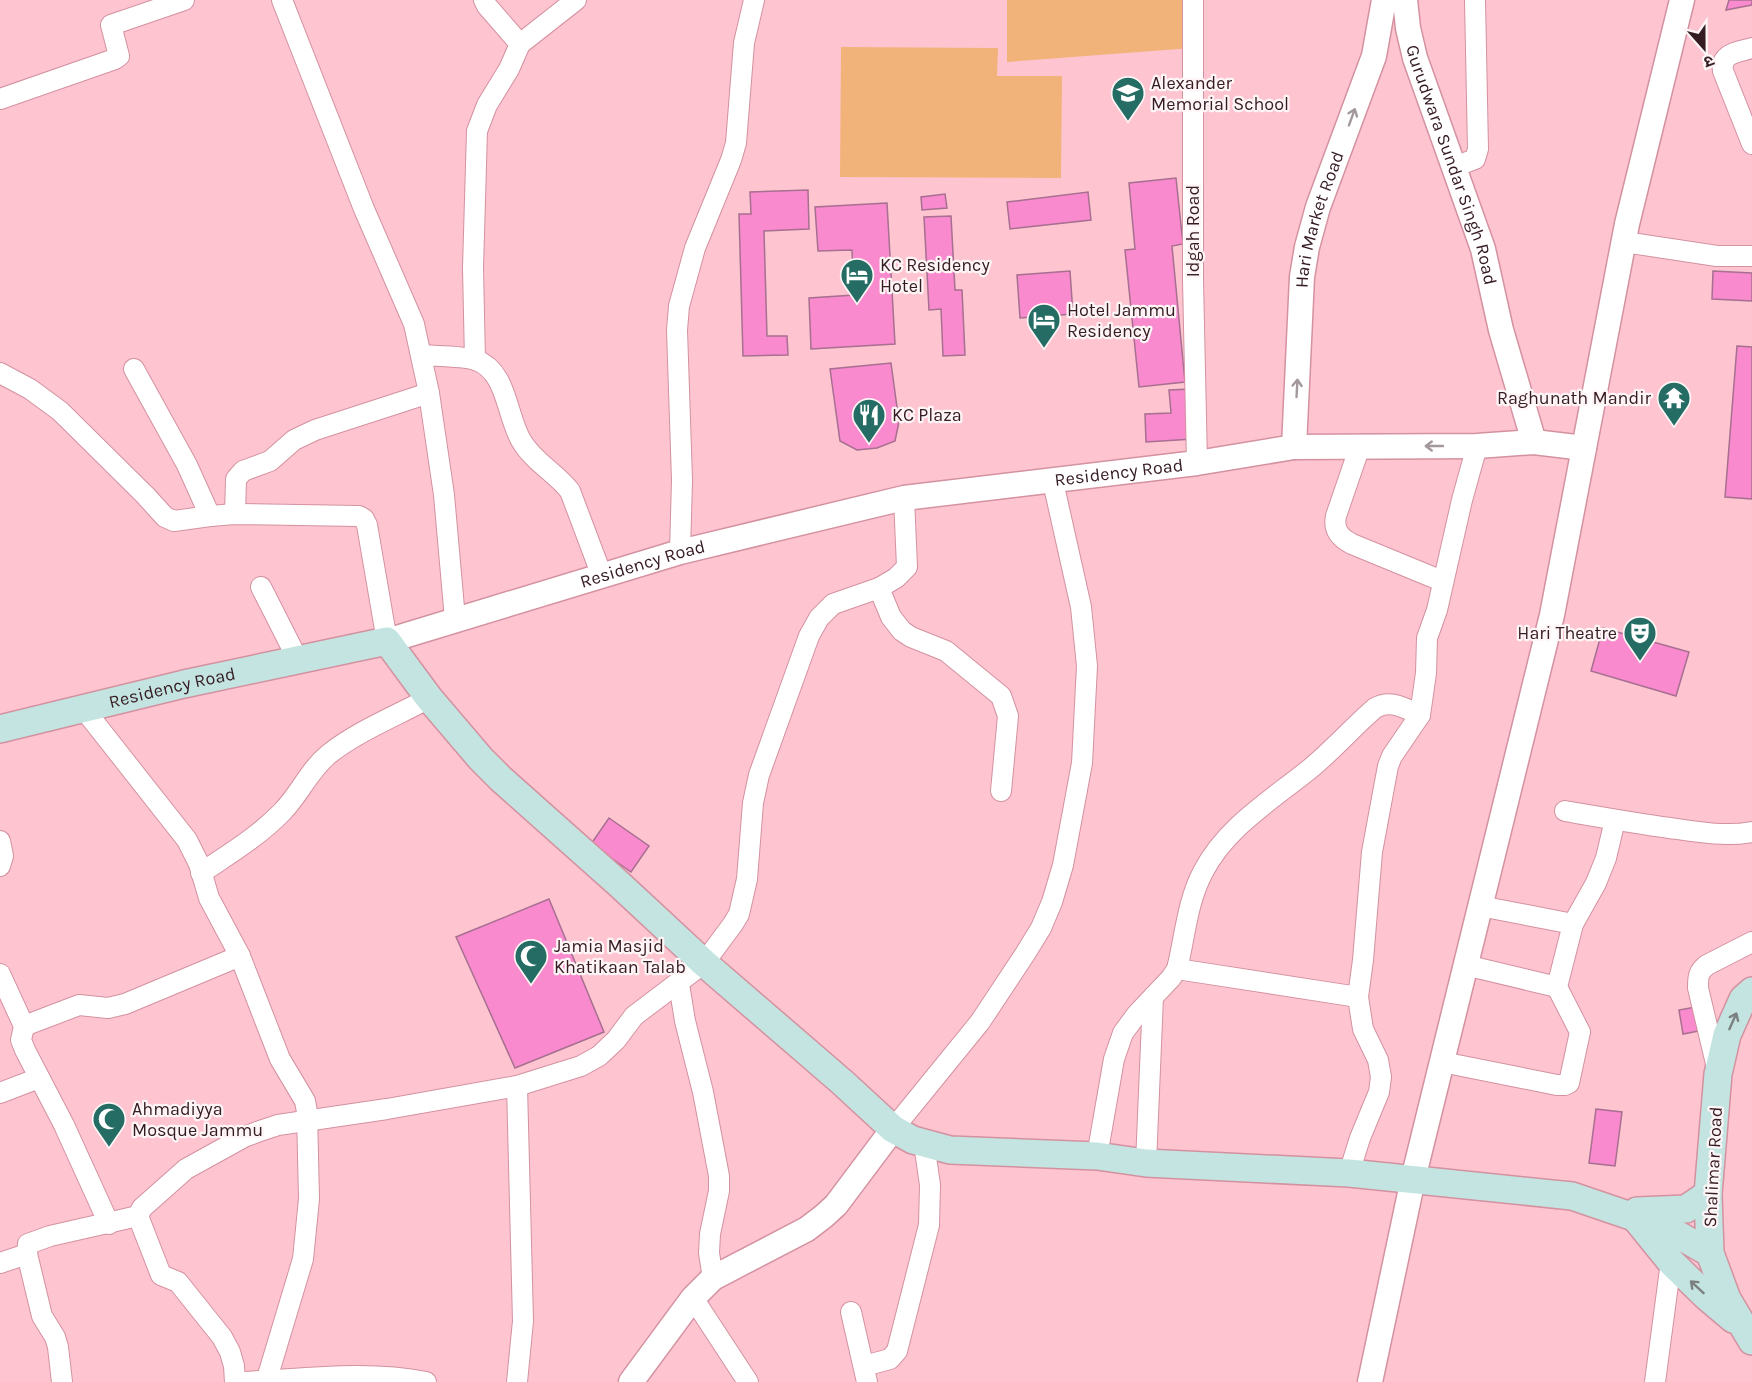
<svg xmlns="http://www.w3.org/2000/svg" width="1752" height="1382" viewBox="0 0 1752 1382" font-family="Karla,'Noto Sans Devanagari',sans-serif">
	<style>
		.green { fill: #f1b379 }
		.building { fill: #f88acd; stroke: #a76f90; stroke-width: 1.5 }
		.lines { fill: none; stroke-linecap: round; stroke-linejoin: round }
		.minor-casing { stroke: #d491a0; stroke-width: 22 }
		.tertiary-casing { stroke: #d491a0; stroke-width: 27 }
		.secondary-casing { stroke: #d491a0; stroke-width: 30 }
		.minor { stroke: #fff; stroke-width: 20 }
		.tertiary { stroke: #fff; stroke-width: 24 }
		.secondary { stroke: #c3e4e0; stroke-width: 27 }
		.oneway { stroke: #a4989c }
		.oneway2 { stroke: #7c8081 }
		.labels { text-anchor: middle; stroke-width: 4.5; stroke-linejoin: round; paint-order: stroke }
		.poi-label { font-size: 18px; fill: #351b22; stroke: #fdf5f6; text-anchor: start }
		.street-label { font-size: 18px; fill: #351b22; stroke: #fdf5f6 }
	</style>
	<rect width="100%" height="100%" fill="#fec5d1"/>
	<g class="green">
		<path d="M 1007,0 L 1191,0 L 1192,48 L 1007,62 Z"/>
		<path d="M 841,47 L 998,48 L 997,76 L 1062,76 L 1061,178 L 840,177 Z"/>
	</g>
	<g class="building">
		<path d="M 1729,0 L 1752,0 L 1752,5 L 1726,10 Z"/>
		<path d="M 1176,178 L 1183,244 L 1172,246 L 1185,382 L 1139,387 L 1125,250 L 1135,249 L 1129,183 Z"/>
		<path d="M 808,190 L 809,229 L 764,231 L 767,336 L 787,336 L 788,355 L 743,356 L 739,214 L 751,214 L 750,192 Z"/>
		<path d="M 1088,192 L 1091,220 L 1010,229 L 1007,202 Z"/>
		<path d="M 945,194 L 947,208 L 922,210 L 921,197 Z"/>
		<path d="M 887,203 L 895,344 L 811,349 L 809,298 L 854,295 L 852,250 L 818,251 L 815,207 Z"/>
		<path d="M 951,216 L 955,290 L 962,290 L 965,355 L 943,356 L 941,309 L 929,310 L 924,217 Z"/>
		<path d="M 1070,271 L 1073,314 L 1020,318 L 1017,275 Z"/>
		<path d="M 1713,271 L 1752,273 L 1752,301 L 1712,299 Z"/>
		<path d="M 1737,346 L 1752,347 L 1752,499 L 1725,497 Z"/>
		<path d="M 891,363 L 899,422 L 895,441 L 877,448 L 857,450 L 840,441 L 830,369 Z"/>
		<path d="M 1190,389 L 1193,439 L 1146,442 L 1145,414 L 1171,413 L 1169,390 Z"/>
		<path d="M 1603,628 L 1689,652 L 1676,696 L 1591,671 Z"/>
		<path d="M 609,818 L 649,846 L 631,872 L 591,844 Z"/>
		<path d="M 549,899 L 604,1032 L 515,1068 L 456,937 Z"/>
		<path d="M 1696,1007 L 1699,1031 L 1683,1034 L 1679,1010 Z"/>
		<path d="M 1596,1109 L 1622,1112 L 1615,1166 L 1589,1163 Z"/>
	</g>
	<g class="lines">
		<g class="minor-casing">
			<g id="minor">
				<path d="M 282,0 L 364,209 L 414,324 L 429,393 L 444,495 L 455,619"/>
				<path d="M 484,0 L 487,6 L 520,44"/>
				<path d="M 1193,0 L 1193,280 L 1197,463"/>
				<path d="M 1752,48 C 1738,52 1720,53 1723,71 L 1752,144"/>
				<path d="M 0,99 L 115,59 L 119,56 L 111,25 L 184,0"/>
				<path d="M 1454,167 L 1475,159 L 1478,149 L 1475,0"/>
				<path d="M 1624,242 L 1717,256 L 1752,256"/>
				<path d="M 421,355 C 435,356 465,356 476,360 C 508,372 506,416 522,442 C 534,462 556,473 570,491 L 602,576"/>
				<path d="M 475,360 L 473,268 L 477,131 L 487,105 L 509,69 L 520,44 L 576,0"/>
				<path d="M 0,373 L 30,389 L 60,411 L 145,495 L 165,517 L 174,521 L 210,516 L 187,465 L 134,369"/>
				<path d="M 1360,446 L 1336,516 C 1333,530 1340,538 1352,544 L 1442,581"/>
				<path d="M 235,514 L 236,479 L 243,471 L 270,461 L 294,440 L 315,430 L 429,393"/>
				<path d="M 210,516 L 235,514 L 359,516 L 364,519 L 367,525 L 387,641"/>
				<path d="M 680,552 L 682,480 L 677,330 L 679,306 L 695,248 L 731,160 L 736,143 L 744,43 L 754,0"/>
				<path d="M 261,587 L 298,660"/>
				<path d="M 879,588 L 891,617 L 902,631 L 911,637 L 946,651 L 1001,696 L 1008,716 L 1001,791"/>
				<path d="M 83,708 L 187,840 L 199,864 L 209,898 L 240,956 L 280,1059 L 305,1101 L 307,1112 L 309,1199 L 303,1259 L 266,1382"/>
				<path d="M 1565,811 C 1600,817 1634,823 1670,828 C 1697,832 1725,837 1752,832"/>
				<path d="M 0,841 L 3,856 L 0,866"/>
				<path d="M 201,873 C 229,854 259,836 282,812 C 300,794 309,770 329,754 C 358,731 396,716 429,698"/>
				<path d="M 1480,906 L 1573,924"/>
				<path d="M 1465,965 L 1557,987"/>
				<path d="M 1177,969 L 1358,997"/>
				<path d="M 0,974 L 24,1026 L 21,1040 L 25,1050 L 64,1125 L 109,1224"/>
				<path d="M 679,984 L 685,1021 L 703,1092 L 719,1176 L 719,1191 L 710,1234 L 709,1253 L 713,1278"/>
				<path d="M 24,1026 L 79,1005 L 108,1008 L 125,1004 L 240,956"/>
				<path d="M 1442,1062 L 1557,1085 L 1565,1085 L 1569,1083 L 1580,1032 L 1557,987 L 1573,924 L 1596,883 L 1606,858 L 1615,820"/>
				<path d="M 1717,1068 L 1698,988 C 1698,977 1698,972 1707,965 L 1752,942"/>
				<path d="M 0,1093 L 39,1078"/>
				<path d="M 893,1129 L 980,1022 L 1025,954 L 1041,928 L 1052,902 L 1063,865 L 1082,763 L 1087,666 L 1081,607 L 1053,482"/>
				<path d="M 1097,1156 L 1114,1059 L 1123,1033 L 1137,1014 L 1171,978 L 1177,969 C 1185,937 1187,902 1203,872 C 1226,827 1273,799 1311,768 C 1334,749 1353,727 1375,708 C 1391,699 1404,708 1420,715"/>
				<path d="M 1146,1163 L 1153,997"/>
				<path d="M 1349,1173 L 1360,1138 L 1379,1092 L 1381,1077 L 1378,1060 L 1363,1029 L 1358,997 L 1363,960 L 1372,852 L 1388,766 L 1392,756 L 1420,715 L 1426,673 L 1427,638 L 1437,610 L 1462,500 L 1477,446"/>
				<path d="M 27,1254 L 28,1244 L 50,1236 L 138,1216"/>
				<path d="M 0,1263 L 27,1254 L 42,1316 L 55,1337 L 58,1347 L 62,1382"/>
				<path d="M 693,1298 L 748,1382"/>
				<path d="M 851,1312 L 867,1382"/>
				<path d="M 864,1366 L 890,1359 L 897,1351 L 929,1225 L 930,1185 L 924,1143"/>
				<path d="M 235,1382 L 234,1366 L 230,1352 L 222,1337 L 178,1282 L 161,1275 L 138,1216 L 142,1208 L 186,1169 L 244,1137 L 260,1131 L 278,1125 L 387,1109 L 517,1086 L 581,1066 L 599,1056 L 616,1040 L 634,1016 L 704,963 L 733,924 L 739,914 L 747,879 L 753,803 L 759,775 L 809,636 L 819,618 L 833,604 L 879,588 L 896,578 L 907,567 L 904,498"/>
				<path d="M 243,1382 C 304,1379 366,1370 426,1382"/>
				<path d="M 517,1382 L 523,1321 L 517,1086"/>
				<path d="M 1655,1382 L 1671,1262"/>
			</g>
		</g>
		<g class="tertiary-casing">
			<g id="tertiary">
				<path id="s1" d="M 1405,0 L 1408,28 L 1415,58 L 1483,249 L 1501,330 L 1534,442"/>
				<path id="s2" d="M 1294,447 L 1302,277 L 1307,247 L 1318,207 L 1374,56 L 1384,0"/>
				<path id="s3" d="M 387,641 L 680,552 L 904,498 L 1197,463 L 1294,447 L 1477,446 L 1534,442 L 1584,448"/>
				<path d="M 631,1382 L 693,1298 L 713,1278 L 807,1229 L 824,1216 L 836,1205 L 893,1129"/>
				<path d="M 1370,1382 L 1413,1179 L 1552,615 L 1627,224 L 1682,0"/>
			</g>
		</g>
		<g class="secondary-casing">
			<g id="secondary">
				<path id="s4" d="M 0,729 L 184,684 L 387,641 L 429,698 L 481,759 L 501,779 L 619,884 L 704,963 L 842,1082 L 893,1129 L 913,1140 L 950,1150 L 1097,1156 L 1146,1163 L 1349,1173 L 1572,1196 L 1666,1228 L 1710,1253"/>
				<path d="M 1752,991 L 1743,999 L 1727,1035 L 1718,1074 L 1708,1194 L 1710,1253 L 1727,1299 L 1752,1341"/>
				<path d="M 1637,1211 L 1686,1209 L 1708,1194"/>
				<path d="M 1637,1220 L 1671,1262 L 1707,1297 L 1733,1319"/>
			</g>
		</g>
		<use href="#minor" class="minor"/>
		<use href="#tertiary" class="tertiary"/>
		<use href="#secondary" class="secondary"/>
	</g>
	<defs><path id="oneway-shaft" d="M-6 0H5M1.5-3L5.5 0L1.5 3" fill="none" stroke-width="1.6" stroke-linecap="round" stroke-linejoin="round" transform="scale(1.5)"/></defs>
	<g class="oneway">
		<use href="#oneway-shaft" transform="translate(1352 117) rotate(-70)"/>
		<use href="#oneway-shaft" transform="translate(1297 388) rotate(-87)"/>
		<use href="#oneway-shaft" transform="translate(1434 446) rotate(180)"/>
	</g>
	<g class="oneway2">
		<use href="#oneway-shaft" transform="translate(1733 1021) rotate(-66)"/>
		<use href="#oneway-shaft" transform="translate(1697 1287) rotate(-137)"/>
	</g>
	<defs>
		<g id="school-pin" transform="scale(1.725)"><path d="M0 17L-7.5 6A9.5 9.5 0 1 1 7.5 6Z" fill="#256d64" stroke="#fdf5f6"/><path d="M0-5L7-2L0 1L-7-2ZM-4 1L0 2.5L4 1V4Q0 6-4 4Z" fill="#fff"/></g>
		<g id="hotel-pin" transform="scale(1.725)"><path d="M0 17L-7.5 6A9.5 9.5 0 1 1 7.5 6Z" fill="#256d64" stroke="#fdf5f6"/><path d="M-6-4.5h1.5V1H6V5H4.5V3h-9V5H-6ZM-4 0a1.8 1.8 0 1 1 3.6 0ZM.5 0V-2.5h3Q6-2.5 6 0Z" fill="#fff"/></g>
		<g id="temple-pin" transform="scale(1.725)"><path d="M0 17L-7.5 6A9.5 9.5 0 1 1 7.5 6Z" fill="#256d64" stroke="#fdf5f6"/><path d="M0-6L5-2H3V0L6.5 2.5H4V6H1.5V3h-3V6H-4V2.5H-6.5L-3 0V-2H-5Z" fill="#fff"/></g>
		<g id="restaurant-pin" transform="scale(1.725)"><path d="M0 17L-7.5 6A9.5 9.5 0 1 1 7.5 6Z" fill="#256d64" stroke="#fdf5f6"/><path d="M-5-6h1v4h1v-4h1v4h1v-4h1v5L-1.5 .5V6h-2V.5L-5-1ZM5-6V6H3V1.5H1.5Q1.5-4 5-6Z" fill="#fff"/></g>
		<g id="theatre-pin" transform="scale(1.725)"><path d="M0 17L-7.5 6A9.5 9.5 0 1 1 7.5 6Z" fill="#256d64" stroke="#fdf5f6"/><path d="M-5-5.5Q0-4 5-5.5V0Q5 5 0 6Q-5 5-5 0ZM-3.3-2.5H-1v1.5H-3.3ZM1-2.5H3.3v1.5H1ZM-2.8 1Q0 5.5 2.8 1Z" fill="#fff"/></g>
		<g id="mosque-pin" transform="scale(1.725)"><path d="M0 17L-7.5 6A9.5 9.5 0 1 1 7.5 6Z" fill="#256d64" stroke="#fdf5f6"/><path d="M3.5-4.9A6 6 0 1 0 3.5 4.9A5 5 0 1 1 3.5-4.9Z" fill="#fff"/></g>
	</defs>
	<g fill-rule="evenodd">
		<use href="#school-pin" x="1128" y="93"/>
		<use href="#hotel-pin" x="857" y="275"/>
		<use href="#hotel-pin" x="1044" y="320"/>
		<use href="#temple-pin" x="1674" y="398"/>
		<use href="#restaurant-pin" x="869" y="415"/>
		<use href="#theatre-pin" x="1640" y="633"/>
		<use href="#mosque-pin" x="531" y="956"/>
		<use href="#mosque-pin" x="109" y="1119"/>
	</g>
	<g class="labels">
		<g class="poi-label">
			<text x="1151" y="89">Alexander<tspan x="1151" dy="21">Memorial School</tspan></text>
			<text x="880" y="271">KC Residency<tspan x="880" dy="21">Hotel</tspan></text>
			<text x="1067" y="316">Hotel Jammu<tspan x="1067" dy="21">Residency</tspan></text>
			<text x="1651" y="404" text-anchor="end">Raghunath Mandir</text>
			<text x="892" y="421">KC Plaza</text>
			<text x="1617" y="639" text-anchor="end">Hari Theatre</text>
			<text x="554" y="952">Jamia Masjid<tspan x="554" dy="21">Khatikaan Talab</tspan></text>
			<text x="132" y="1115">Ahmadiyya<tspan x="132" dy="21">Mosque Jammu</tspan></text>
		</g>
		<g class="street-label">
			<text dy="6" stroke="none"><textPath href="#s1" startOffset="172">Gurudwara Sundar Singh Road</textPath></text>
			<text dy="6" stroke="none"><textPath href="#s2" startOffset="230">Hari Market Road</textPath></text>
			<text transform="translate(1193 231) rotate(-90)" y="6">Idgah Road</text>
			<text dy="6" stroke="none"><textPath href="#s3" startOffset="753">Residency Road</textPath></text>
			<text dy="6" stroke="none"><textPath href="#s3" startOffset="267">Residency Road</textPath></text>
			<text dy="6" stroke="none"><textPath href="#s4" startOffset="177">Residency Road</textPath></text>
			<text transform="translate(1713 1167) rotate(-87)" y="6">Shalimar Road</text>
		</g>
	</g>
	<g transform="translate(1704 48) rotate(159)" stroke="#fdf5f6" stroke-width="4.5" paint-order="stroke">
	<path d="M0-4.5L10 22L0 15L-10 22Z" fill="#351b22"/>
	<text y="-9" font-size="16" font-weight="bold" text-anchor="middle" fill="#351b22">उ</text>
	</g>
</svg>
